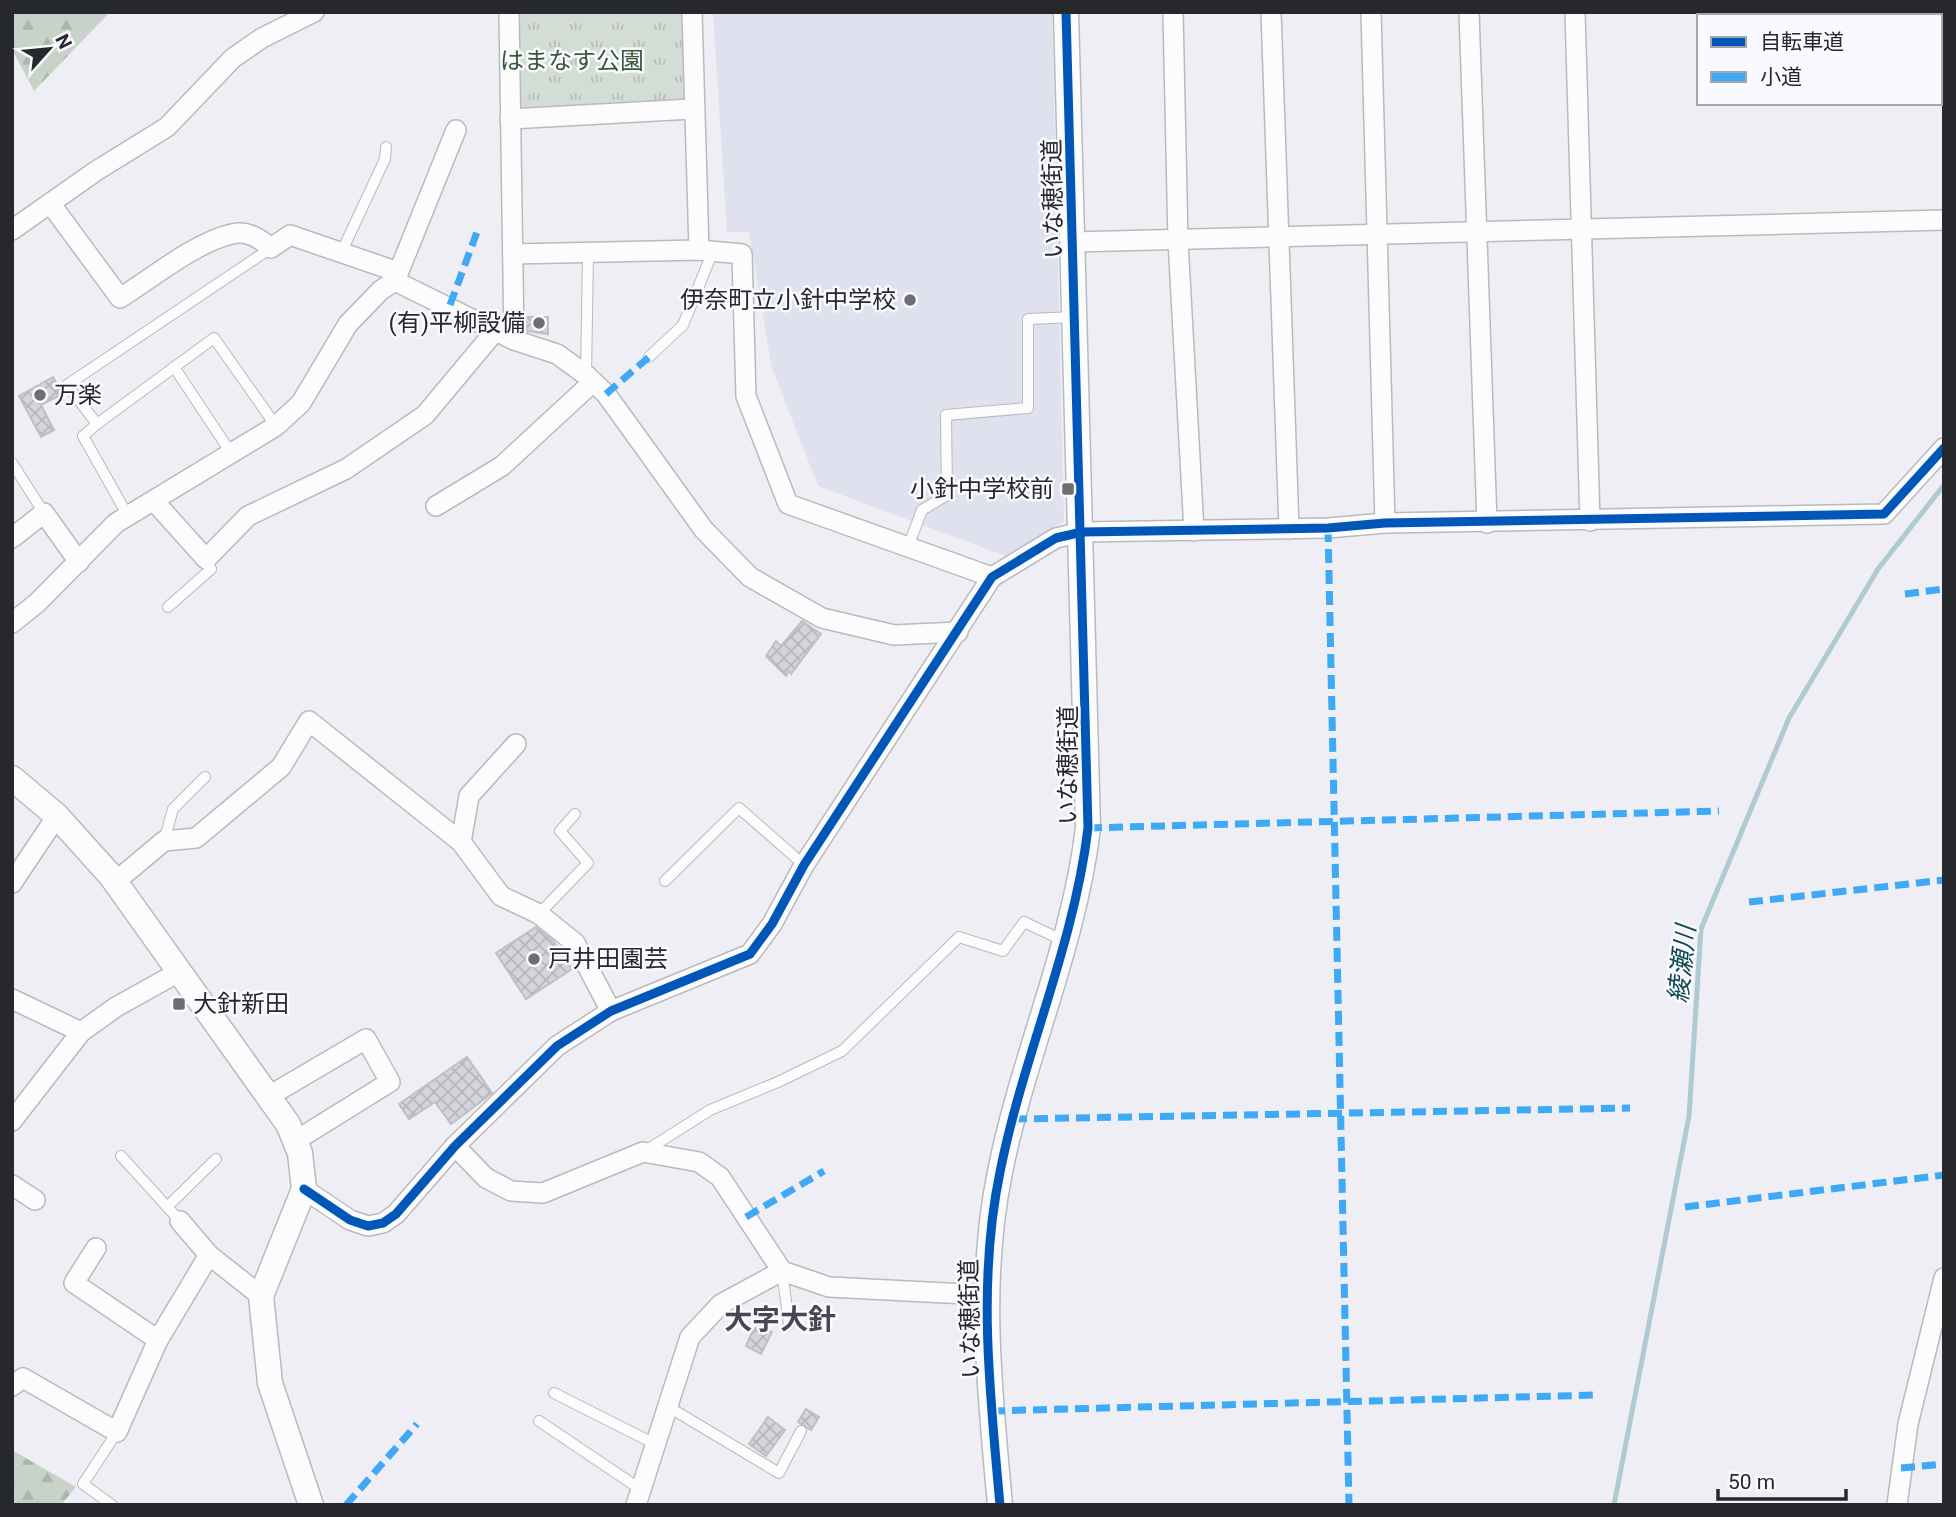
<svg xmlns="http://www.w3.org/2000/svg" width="1956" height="1517" viewBox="0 0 1956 1517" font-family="Roboto,'Noto Sans JP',sans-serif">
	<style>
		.built { fill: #dfe1ee }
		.grass { fill: url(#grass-tufts) }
		.forest { fill: url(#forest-firs) }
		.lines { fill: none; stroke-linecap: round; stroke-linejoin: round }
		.stream { stroke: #b0cad2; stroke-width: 5 }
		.building { fill: url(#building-cross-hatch); stroke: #bfbfc4; stroke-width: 2 }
		.service-casing { stroke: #b9babf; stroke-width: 12 }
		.minor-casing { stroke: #b9babf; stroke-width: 22 }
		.tertiary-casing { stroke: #b9babf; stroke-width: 27 }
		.service { stroke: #fcfcfd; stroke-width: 10 }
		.minor { stroke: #fcfcfd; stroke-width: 19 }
		.tertiary { stroke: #fcfcfd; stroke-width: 24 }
		.quiet { stroke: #3fa9f5; stroke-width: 7; stroke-dasharray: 14 7; stroke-linecap: butt }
		.cycleway-casing { stroke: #f9faff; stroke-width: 13 }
		.cycleway { stroke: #0057b8; stroke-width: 9 }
		.poi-dot { fill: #6d6d72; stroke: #f9faff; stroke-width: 2.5 }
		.labels { text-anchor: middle; stroke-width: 5; stroke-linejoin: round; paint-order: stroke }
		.park-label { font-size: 24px; fill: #365934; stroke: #f9faff }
		.street-label { font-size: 24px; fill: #27282c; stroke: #f9faff }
		.poi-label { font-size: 24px; fill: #27282c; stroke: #f9faff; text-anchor: end }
		.water-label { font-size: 26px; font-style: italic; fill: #124953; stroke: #f9faff }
		.quarter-label { font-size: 28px; font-weight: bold; fill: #464751; stroke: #f9faff }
	</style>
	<defs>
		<pattern id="grass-tufts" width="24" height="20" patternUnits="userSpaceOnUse" patternTransform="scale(1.75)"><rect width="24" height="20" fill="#d4ddd5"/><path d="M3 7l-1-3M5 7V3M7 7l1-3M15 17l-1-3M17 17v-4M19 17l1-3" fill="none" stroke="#b6beb7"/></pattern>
		<pattern id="forest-firs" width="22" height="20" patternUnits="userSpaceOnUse" patternTransform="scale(1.75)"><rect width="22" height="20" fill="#c7d3c9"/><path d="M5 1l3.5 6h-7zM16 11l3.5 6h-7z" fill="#abb5ad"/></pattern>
		<pattern id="building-cross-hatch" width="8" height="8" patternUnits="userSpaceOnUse" patternTransform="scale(1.75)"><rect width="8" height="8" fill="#d5d4dc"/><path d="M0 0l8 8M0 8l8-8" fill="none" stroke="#b7b6bd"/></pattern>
	</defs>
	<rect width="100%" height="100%" fill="#eeeef4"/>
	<path class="built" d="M 713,12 L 1052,12 L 1064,521 L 1008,557 L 818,486 L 772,368 L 749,232 L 727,232 Z"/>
	<path class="grass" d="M 517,12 L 686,12 L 688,100 L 528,112 L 519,105 Z"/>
	<g class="forest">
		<path d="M 12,12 L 110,12 L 34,91 L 12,49 Z"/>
		<path d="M 12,1450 L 76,1487 L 61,1505 L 12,1505 Z"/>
	</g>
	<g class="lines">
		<path class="stream" d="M 1614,1505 L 1689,1116 L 1701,929 L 1789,718 L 1878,569 L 1944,485"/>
	</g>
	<g class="building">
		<path d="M 526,317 L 548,317 L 548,334 L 526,331 Z"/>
		<path d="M 53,377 L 62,394 L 41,405 L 54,430 L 41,437 L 19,396 Z"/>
		<path d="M 802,621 L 821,634 L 791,674 L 789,671 L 786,676 L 766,656 L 776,641 L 781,646 Z"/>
		<path d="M 536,927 L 554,942 L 572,969 L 526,999 L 496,953 Z"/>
		<path d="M 467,1057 L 492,1093 L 451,1124 L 435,1102 L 409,1119 L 399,1104 Z"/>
		<path d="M 760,1326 L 772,1332 L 761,1354 L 746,1346 L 753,1330 Z"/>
		<path d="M 806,1409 L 819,1417 L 811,1430 L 798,1422 Z"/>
		<path d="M 768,1417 L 785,1430 L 766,1456 L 749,1444 Z"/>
	</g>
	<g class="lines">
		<g class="service-casing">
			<g id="service">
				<path d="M 271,248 L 67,385 L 97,424 L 214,338 L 276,426"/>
				<path d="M 341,253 L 385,159 L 386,147"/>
				<path d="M 649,357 L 683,325 L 713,251"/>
				<path d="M 174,367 L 231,453"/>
				<path d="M 586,375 L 588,254"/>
				<path d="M 97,424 L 83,436 L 128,516"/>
				<path d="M 12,463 L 44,513"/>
				<path d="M 908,547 L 922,510 L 947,495 L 946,415 L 1028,408 L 1028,319 L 1075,317"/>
				<path d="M 168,607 L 211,569 L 206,559"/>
				<path d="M 164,841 L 173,809 L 205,777"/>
				<path d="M 665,881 L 739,808 L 804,865"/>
				<path d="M 539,914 L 588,863 L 560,831 L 575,814"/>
				<path d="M 647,1150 L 710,1110 L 778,1082 L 842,1051 L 959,937 L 1003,951 L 1024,922 L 1064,941"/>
				<path d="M 121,1156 L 180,1221"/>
				<path d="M 167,1207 L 216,1159"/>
				<path d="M 782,1271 L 789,1324"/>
				<path d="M 554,1393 L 655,1444"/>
				<path d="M 667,1406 L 779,1473 L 801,1431"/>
				<path d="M 539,1421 L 640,1489"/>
				<path d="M 112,1505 L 83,1484 L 117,1432"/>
			</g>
		</g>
		<g class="minor-casing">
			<g id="minor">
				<path d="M 509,12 L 514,340"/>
				<path d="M 692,12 L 699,250"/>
				<path d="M 1173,12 L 1178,241 L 1194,531"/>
				<path d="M 1271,12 L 1289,529"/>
				<path d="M 1371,12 L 1385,523"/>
				<path d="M 1469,12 L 1487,523"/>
				<path d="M 1575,12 L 1590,521"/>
				<path d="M 510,119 L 692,109"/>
				<path d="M 50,203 L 120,298 C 152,278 196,242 232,234 C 248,230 260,239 271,248 L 290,235 L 398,272"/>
				<path d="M 12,230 L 96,171 L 167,127 L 233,58 L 262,38 L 314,12"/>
				<path d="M 1074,242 L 1944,220"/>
				<path d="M 513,254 L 699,250 L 742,254 L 746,396 L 788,504 L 992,577"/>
				<path d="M 395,281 L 514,340 L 557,354 L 586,375 L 606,394 L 704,530 L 750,577 L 822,618 L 894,635 L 958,632"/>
				<path d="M 154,501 L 206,559 L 248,516 L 346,469 L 425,415 L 496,330"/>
				<path d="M 436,506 L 502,466 L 593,382"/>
				<path d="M 12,538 L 44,513 L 79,562"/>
				<path d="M 12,623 L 37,603 L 116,523 L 276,426 L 301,403 L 348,324 L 381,290 L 395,281 L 456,130"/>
				<path d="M 461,842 L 469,796 L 516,744"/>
				<path d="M 115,882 L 164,841 L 196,838 L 281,767 L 309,721 L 461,842 L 501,896 L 539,914 L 575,943 L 611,1011"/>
				<path d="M 12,883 L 57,816"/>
				<path d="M 12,999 L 81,1032 L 116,1007 L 177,973"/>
				<path d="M 269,1096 L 366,1039 L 390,1082 L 295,1141"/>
				<path d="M 12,1121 L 81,1032"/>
				<path d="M 455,1146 L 486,1178 L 511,1191 L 543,1193 L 643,1152 L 699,1162 L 720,1177 L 782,1271 L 829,1287 L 986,1295"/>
				<path d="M 12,1185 L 35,1200"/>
				<path d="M 304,1189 L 350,1220 L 368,1226 L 383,1223 L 396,1214 L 455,1146 L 557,1046 L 611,1011 L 750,954 L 772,924 L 804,865 L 992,577 L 1056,538 L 1082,532 L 1328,528 L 1385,523 L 1884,514 L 1944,448"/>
				<path d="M 180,1221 L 209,1255"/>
				<path d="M 96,1248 L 74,1283 L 158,1340"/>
				<path d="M 12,1386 L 23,1378 L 117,1432 L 158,1340 L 209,1255 L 261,1296"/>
				<path d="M 636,1505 L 690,1337 L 721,1304 L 782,1271"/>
				<path d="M 1897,1505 L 1908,1424 L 1944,1278"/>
			</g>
		</g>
		<g class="tertiary-casing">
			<g id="tertiary">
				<path d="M 12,778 L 57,816 L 111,876 L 288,1124 L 300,1153 L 304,1189 L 261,1296 L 270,1383 L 311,1505"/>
				<path d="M 1000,1505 C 990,1393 977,1283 1000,1172 C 1023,1056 1074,946 1088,828 L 1066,12"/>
			</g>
		</g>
		<use href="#service" class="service"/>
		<use href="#minor" class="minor"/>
		<use href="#tertiary" class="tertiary"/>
		<g class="quiet">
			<path d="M 450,305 L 477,232"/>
			<path d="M 606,394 L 649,357"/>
			<path d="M 1328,528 L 1349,1505"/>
			<path d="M 1905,594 L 1944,589"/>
			<path d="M 1088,828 L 1719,811"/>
			<path d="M 1749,902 L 1944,880"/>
			<path d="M 1013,1119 L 1630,1108"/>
			<path d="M 1685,1207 L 1944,1175"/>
			<path d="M 746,1217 L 824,1171"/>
			<path d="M 991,1411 L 1596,1395"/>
			<path d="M 1901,1468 L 1944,1464"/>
			<path d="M 346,1505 L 417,1424"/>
		</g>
		<g class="cycleway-casing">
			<g id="cycleway">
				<path d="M 304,1189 L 350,1220 L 368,1226 L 383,1223 L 396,1214 L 455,1146 L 557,1046 L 611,1011 L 750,954 L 772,924 L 804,865 L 992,577 L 1056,538 L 1082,532 L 1328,528 L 1385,523 L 1884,514 L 1944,448"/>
				<path d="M 1000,1505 C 990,1393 977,1283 1000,1172 C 1023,1056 1074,946 1088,828 L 1066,12"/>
			</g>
		</g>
		<use href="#cycleway" class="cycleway"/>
	</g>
	<g class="poi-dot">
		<circle cx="910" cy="300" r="7"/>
		<circle cx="539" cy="323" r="7"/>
		<circle cx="40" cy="395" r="7"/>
		<rect x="1061" y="482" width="14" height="14" rx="3.5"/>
		<circle cx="534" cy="959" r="7"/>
		<rect x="172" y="997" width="14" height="14" rx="3.5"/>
	</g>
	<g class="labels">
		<g class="park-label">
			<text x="572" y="69">はまなす公園</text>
		</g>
		<g class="street-label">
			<text transform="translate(1053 199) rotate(-91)" y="8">いな穂街道</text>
			<text transform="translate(1068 765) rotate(-90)" y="8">いな穂街道</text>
			<text transform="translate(970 1319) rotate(-91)" y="8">いな穂街道</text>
		</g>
		<g class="poi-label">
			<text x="896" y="308">伊奈町立小針中学校</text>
			<text x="525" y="331">(有)平柳設備</text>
			<text x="54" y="403" text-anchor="start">万楽</text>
			<text x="1054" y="497">小針中学校前</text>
			<text x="548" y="967" text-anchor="start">戸井田園芸</text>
			<text x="193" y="1012" text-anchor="start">大針新田</text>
		</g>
		<g class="water-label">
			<text transform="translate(1682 964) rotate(-84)" y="9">綾瀬川</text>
		</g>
		<g class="quarter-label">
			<text x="780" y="1329">大字大針</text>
		</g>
	</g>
	<rect width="1956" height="1517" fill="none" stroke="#27282c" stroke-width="28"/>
	<rect x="1697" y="14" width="245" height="91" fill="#f9faff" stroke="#a5a6ab" stroke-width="2"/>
	<rect x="1711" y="37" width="35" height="10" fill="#0057b8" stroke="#a5a6ab" stroke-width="2"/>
	<text x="1760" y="49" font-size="21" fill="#27282c">自転車道</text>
	<rect x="1711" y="72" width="35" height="10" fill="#3fa9f5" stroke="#a5a6ab" stroke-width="2"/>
	<text x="1760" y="84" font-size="21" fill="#27282c">小道</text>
	<g transform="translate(49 49) rotate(63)" stroke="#f9faff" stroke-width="5" paint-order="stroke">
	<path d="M0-5L12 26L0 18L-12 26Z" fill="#27282c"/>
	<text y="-10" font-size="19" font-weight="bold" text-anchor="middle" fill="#27282c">N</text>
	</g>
	<path d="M1718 1489v10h128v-10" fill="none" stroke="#27282c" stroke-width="3.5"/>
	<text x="1728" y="1489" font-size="21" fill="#27282c" stroke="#f9faff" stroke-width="5" paint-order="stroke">50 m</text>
</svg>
